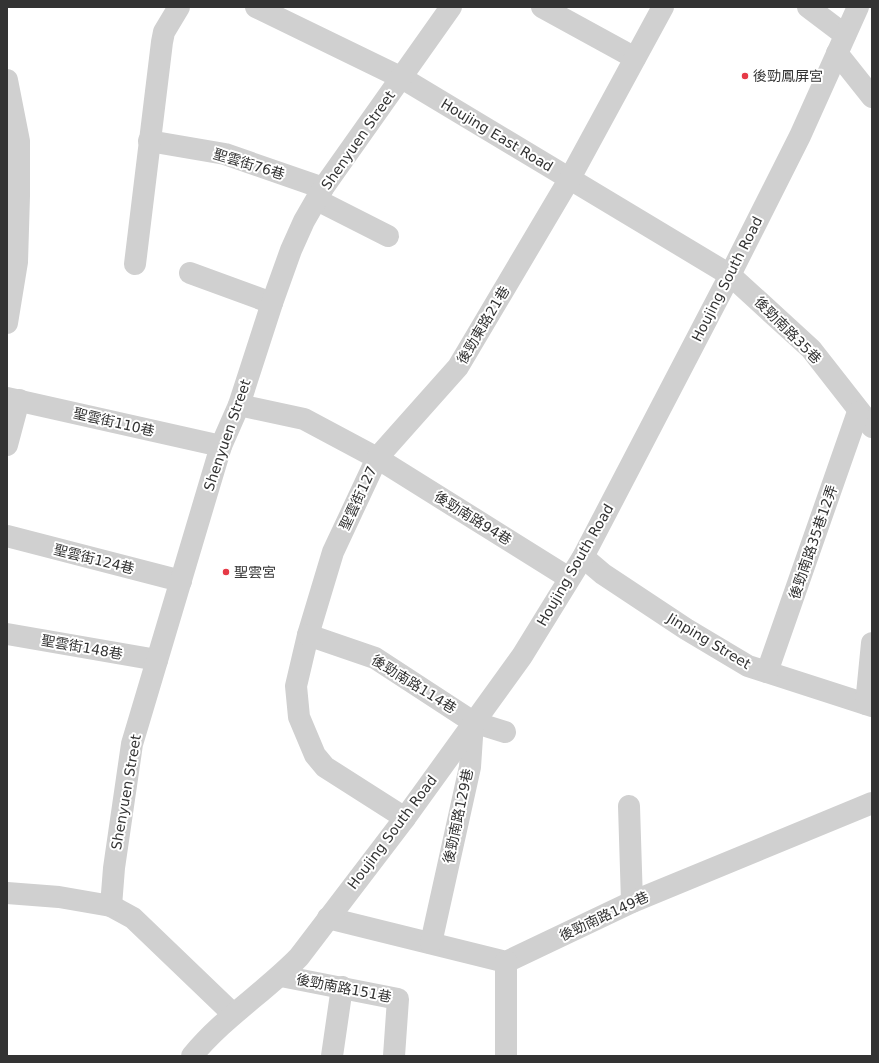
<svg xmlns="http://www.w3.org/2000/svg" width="879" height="1063" viewBox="0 0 879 1063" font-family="'DejaVu Sans','Noto Sans TC',sans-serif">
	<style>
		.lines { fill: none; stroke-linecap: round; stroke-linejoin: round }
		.minor { stroke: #d0d0d0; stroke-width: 22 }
		.poi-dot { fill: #e63946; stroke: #fff; stroke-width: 1.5 }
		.labels { text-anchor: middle; stroke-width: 4; stroke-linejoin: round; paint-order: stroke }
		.poi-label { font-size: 14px; fill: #333; stroke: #fff; text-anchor: start }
		.street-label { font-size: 14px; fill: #333; stroke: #fff }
	</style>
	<rect width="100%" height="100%" fill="#fff"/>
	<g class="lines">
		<g class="minor">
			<path d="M 256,7 L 402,78 L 730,275 L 811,349 L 872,427"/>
			<path d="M 542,7 L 635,58"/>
			<path d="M 808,7 L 845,35"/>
			<path d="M 837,53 L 872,97"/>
			<path d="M 7,80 L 19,141 L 19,196 L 17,262 L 7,323"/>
			<path d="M 149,141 L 225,154 L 323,188"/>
			<path d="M 317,200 L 388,236"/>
			<path d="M 135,264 L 162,42 L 164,32 L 179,7"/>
			<path d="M 190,273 L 272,303"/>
			<path d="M 7,398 L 221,446"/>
			<path d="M 239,405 L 304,419 L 377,458 L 333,552 L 308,635 L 296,686 L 299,717 L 315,755 L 325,767 L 405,818"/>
			<path d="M 7,445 L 19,400"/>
			<path d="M 7,536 L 181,581"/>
			<path d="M 583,557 L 603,574 L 686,629 L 748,666 L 872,706"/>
			<path d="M 569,578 L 377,458 L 458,367 L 570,178 L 663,7"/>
			<path d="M 7,634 L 157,660"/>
			<path d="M 308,635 L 375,658 L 473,722 L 505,732"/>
			<path d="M 767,672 L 858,412"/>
			<path d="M 866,704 L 872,643"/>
			<path d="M 629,806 L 632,902"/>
			<path d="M 7,893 L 59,897 L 111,906 L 133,918 L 233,1014"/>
			<path d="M 111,906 L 114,868 L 132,744 L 221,446 L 239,405 L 272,303 L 291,250 L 304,221 L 323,188 L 451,7"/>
			<path d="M 328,918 L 506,962 L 632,902 L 872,803"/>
			<path d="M 431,943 L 470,767 L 473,722"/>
			<path d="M 281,976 L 398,999 L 394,1056"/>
			<path d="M 192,1056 C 223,1018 265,992 299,957 L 405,818 L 522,656 L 583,557 L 730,275 L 800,136 L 858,7"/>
			<path d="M 332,1056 L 342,987"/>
			<path d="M 506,1056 L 506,962"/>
		</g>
	</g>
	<g class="poi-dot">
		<circle cx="745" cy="76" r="4"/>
		<circle cx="226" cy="572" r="4"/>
	</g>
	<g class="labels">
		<g class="poi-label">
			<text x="753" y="81">後勁鳳屏宮</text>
			<text x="234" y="577">聖雲宮</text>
		</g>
		<g class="street-label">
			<text transform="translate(497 135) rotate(31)" y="5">Houjing East Road</text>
			<text transform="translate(358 140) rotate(-55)" y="5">Shenyuen Street</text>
			<text transform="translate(249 164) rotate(17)" y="5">聖雲街76巷</text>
			<text transform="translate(727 279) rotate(-63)" y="5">Houjing South Road</text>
			<text transform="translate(483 325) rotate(-59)" y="5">後勁東路21巷</text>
			<text transform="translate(788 330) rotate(45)" y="5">後勁南路35巷</text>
			<text transform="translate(114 422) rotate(13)" y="5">聖雲街110巷</text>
			<text transform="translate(227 435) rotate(-71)" y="5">Shenyuen Street</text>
			<text transform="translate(358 498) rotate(-65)" y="5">聖雲街127</text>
			<text transform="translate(473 518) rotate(32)" y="5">後勁南路94巷</text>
			<text transform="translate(813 542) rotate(-71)" y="5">後勁南路35巷12弄</text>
			<text transform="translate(94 559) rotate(14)" y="5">聖雲街124巷</text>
			<text transform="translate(575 565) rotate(-60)" y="5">Houjing South Road</text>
			<text transform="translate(709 641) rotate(31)" y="5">Jinping Street</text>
			<text transform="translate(82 647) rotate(10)" y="5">聖雲街148巷</text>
			<text transform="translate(414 684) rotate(32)" y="5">後勁南路114巷</text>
			<text transform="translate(126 792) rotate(-80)" y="5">Shenyuen Street</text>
			<text transform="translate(458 816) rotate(-78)" y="5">後勁南路129巷</text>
			<text transform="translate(392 832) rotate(-53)" y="5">Houjing South Road</text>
			<text transform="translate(604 916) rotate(-25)" y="5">後勁南路149巷</text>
			<text transform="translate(344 988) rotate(11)" y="5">後勁南路151巷</text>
		</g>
	</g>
	<rect width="879" height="1063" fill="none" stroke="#333333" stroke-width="16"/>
</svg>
